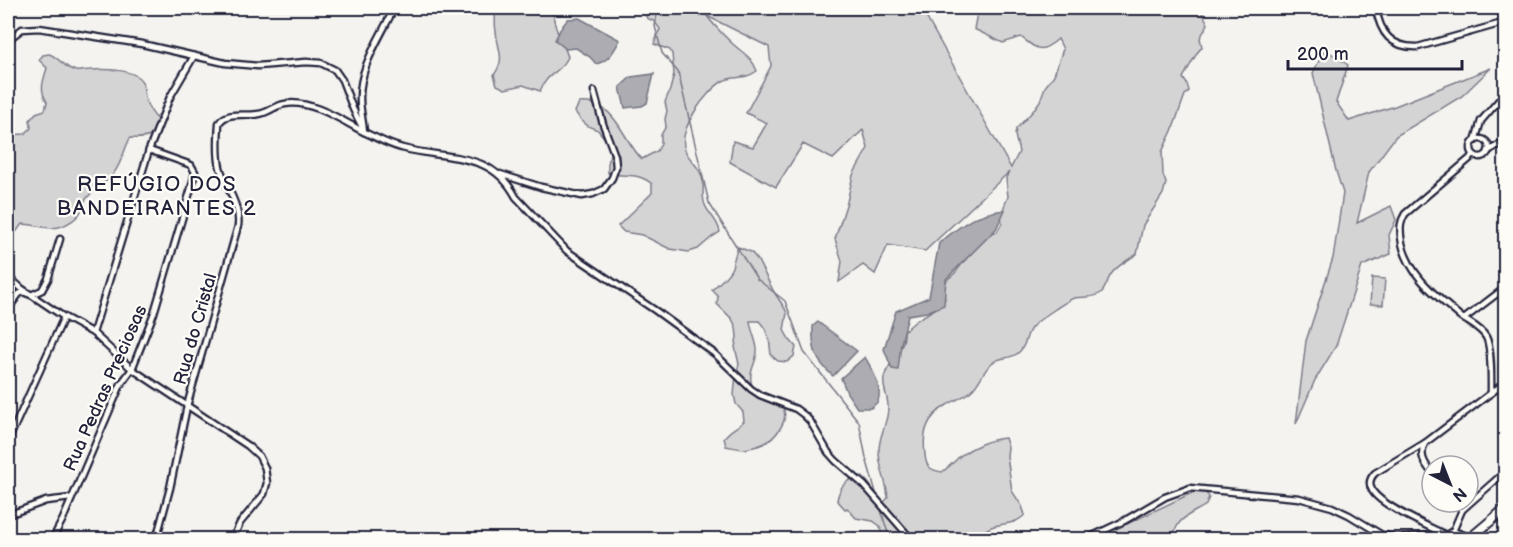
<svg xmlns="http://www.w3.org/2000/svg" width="1513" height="547" viewBox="0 0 1513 547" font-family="'Balsamiq Sans',sans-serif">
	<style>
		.green { fill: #d5d4d5; stroke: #7c7b88; stroke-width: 1.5 }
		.water { fill: #acacb2; stroke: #757582; stroke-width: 1.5 }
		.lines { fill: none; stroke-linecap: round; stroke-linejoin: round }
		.stream { stroke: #757582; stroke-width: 1.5 }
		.minor-casing { stroke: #22223b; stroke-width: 9 }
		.primary-casing { stroke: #22223b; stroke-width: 12 }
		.minor { stroke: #fdfcf7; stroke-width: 4.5 }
		.primary { stroke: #fdfcf7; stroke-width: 8 }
		.labels { text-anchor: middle; stroke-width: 4.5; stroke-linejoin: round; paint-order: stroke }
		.street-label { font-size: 18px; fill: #22223b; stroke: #fdfcf7 }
		.quarter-label { font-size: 21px; letter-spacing: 1.5px; fill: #22223b; stroke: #fdfcf7 }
	</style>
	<rect width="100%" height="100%" fill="#f4f3ef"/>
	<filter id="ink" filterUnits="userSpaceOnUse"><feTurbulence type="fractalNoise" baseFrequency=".0167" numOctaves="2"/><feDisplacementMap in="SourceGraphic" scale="12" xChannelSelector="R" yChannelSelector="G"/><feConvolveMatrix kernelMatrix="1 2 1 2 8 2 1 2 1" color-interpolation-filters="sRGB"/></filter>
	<g filter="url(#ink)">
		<g class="green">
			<path d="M 496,8 L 554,8 C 551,26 563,41 568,57 C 561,73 547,72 540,91 L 523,85 L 505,89 L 497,85 L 494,75 C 506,58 498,51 496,32 C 495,25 495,15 496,8 Z"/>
			<path d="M 641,8 L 921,8 L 1011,168 L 1019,152 L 1015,135 L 1016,129 L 1033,111 L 1040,101 L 1045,87 L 1054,75 L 1063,49 L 1058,39 C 1040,54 1038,50 1021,37 L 1003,43 L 974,29 L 978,8 L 1200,8 L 1208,24 L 1200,38 L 1202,47 L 1197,53 L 1183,78 L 1187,84 L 1189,91 L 1185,95 L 1172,131 L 1162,152 L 1163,175 L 1166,183 L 1163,194 L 1143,225 L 1137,254 C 1128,260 1118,265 1112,273 C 1107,279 1106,289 1101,293 C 1093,299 1083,296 1074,298 C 1068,300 1038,320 1033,326 C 1025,333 1027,347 1018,353 C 1011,359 1001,357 993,362 C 983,370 980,383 971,391 C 964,397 955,400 947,405 C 927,417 922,432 925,455 C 926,467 930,470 942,472 C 948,468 954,462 960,456 C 972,447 990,439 1005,438 L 1008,447 L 1007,456 L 1012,491 L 1022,506 L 1025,515 C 1022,517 1019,520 1016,521 C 1004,526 990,523 982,534 L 982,539 L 880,539 L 882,535 L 880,526 L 873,521 L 856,518 L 847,508 L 845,509 L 837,500 C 840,485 847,479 861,476 C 872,483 874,494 882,504 L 888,498 C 887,482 879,468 879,452 C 878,436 889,422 888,406 C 888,396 882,388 884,378 C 888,361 906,350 904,331 L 917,320 L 940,306 L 945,299 L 943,289 L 947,280 L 955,273 L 966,259 L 989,233 L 997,232 L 1002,223 L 1001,214 L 1008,197 L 1006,178 L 1009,172 L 925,251 L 888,245 L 875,274 L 863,265 L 839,282 L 842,261 L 835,239 L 847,202 L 853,175 L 868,148 L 863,130 L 833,159 L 803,144 L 776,187 L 730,162 L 733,141 L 753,147 L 767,123 L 746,113 L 771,66 L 769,47 L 707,16 C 711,22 727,39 734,45 C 745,55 751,56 757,71 C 743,81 733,75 723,81 C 706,91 677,130 685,150 C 689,160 700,167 702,177 C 705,186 701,196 705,205 C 709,215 718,220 720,232 L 712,237 L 698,249 L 689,252 L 670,249 L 642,235 L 624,232 L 618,226 L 652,193 L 652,184 C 637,171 625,178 608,173 L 608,164 L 610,154 L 609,144 L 598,130 L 588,126 L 581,120 L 575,112 L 579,103 C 616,99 622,140 642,159 L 657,151 L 661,144 L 661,135 L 666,126 L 665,119 L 667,111 L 665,102 L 670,90 L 674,74 L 672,54 L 670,50 L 654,44 L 660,29 L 655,22 L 647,18 Z"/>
			<path d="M 1325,49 L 1348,65 L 1336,102 L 1349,121 L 1395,106 L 1491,68 L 1462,96 L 1396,136 L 1369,172 L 1357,223 L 1391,206 L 1396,220 L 1389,235 L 1391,254 L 1362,266 L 1336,346 L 1315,380 L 1296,424 L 1306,341 L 1333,258 L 1343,193 L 1336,171 L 1313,73 Z"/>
			<path d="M 49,54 C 59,57 65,69 76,71 C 80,72 86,70 90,70 C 103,69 135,68 142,82 C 145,89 144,97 147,104 C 150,112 158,118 161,128 C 154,138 142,139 130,138 C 124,150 122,162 114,173 C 107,182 95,188 87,198 C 83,202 83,206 81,211 C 78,218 67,225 59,227 C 47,230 34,224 22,224 L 11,239 L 8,241 L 8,135 L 25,134 L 31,128 L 30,120 L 36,113 L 45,110 L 47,102 C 39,89 43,82 47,68 L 39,60 L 43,55 Z"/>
			<path d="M 738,247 L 751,252 L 757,259 L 774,292 L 784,307 L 787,313 L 784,330 L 789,339 L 796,347 L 794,356 L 787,362 L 778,361 L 771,355 C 769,339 770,333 759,321 L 750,321 C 751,331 756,339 757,349 C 758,361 747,372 752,385 C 757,398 775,395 782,406 C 791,419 775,439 763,444 C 759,446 749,448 745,449 C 739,449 732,447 726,446 L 724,438 C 730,429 737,428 744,421 L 743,412 L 736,404 L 734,395 L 736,375 L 739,364 L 735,347 L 737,337 L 736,327 L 732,319 L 717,304 L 718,296 L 712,290 C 718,283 729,276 732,267 C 734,260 735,254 738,247 Z"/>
			<path d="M 1372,278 L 1385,279 L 1383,305 L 1370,304 Z"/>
			<path d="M 1203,489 L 1209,497 L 1206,505 C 1197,511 1187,514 1180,522 C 1175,528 1175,534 1169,539 L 1087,540 L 1118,526 L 1127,524 L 1194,492 Z"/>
		</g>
		<g class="water">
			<path d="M 579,18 L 620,40 C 614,51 609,61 596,64 L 590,57 L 576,48 L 566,49 L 555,40 L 561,28 L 568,19 Z"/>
			<path d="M 654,74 L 647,103 L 642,106 L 625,108 L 620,87 L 631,77 Z"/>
			<path d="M 1005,210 L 996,229 L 946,279 L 944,305 L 927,312 L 908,315 L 901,344 L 898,370 L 892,369 L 884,349 L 896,311 L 929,297 L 939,243 C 963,224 973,214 1005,210 Z"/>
			<path d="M 818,322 L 857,351 L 833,376 C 815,360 812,350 813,326 Z"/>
			<path d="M 865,357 C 871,368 883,387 878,401 C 877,403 872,407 871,408 L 857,408 L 847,393 L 841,378 Z"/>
		</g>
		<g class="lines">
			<g class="stream">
				<path d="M 658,8 L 655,26 L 662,53 L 678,72 L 709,203 L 757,279 L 785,301 L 804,352 L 859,422 L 866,458 L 877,496"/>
				<path d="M 880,507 L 890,540"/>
			</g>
			<g class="minor-casing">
				<g id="minor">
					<path d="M 394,8 C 381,37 359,66 360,99 C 360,110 363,121 364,132 C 377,138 389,145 402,148 C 447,160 491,150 516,197 L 567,251 L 656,311 L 700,343 L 715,354 L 751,389 L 760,395 L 796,409 L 804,415 L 810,421 L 828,452 L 836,461 L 864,485 L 912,540"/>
					<path d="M 1376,8 C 1380,33 1391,48 1418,47 L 1506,22"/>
					<path d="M 1501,24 L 1506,41"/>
					<path d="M 8,40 L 22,29 L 39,28 L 142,44 L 225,63 L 258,66 L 306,62 L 321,63 L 335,70 L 342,80 L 353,109 L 362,127"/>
					<circle cx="1480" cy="148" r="9"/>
					<path d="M 1475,141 L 1481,121 L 1506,92"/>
					<path d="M 1488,151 L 1506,141"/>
					<path d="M 500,174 L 541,187 L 582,196 L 593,194 L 604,189 L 612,178 L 616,167 L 615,156 L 603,124 L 594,91"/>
					<path d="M 8,276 L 21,288 L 64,317 L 93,333 L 132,369 L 248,446 L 259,456 L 265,468 L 267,483 L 264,494 L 240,523 L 232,540"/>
					<path d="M 8,309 L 19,294 L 23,292 L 31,295 L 42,290 L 48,279 L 60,239"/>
					<path d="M 1464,319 L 1506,287"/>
					<path d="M 93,333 L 149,150 L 170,97 L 194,56"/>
					<path d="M 1491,393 L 1506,382"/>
					<path d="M 8,441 L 64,317"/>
					<path d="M 1425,443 L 1375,473 C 1371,477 1368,483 1372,490 C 1379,505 1430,527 1446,535"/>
					<path d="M 1432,473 C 1424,463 1419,455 1425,443 L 1491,393 C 1491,379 1492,348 1486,337 C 1481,328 1469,323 1461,317 C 1435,295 1405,272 1401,237 C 1400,228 1400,222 1405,214 L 1474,155"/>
					<path d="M 1455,502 L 1462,510"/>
					<path d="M 8,515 L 46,501 L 71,498"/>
					<path d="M 1453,531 L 1462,510 L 1506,471"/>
					<path d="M 1453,531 L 1478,540"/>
					<path d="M 52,540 L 63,519 L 121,384 L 132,369 L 154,313 L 192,185 L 195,172 L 191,165 L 149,150"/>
					<path d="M 156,540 L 170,488 L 187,406 L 238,226 C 241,205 225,187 220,167 C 217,154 218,137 219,123 C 228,110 245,117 259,114 C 268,113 276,105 285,104 C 310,99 343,121 364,132"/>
					<path d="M 1084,540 L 1124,521 L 1165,497 L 1190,488 L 1299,498 L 1332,507 L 1349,515 L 1382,535 L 1396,538 L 1446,535 L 1453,531"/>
				</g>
			</g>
			<g class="primary-casing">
				<path id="primary" d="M 1468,540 L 1506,508"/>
			</g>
			<use href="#minor" class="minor"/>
			<use href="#primary" class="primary"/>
		</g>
	</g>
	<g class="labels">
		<g class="street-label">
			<text transform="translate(195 329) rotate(-74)" y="6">Rua do Cristal</text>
			<text transform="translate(105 388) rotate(-66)" y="6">Rua Pedras Preciosas</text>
		</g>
		<g class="quarter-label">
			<text x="157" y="191">REFÚGIO DOS<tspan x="157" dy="24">BANDEIRANTES 2</tspan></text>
		</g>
	</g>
	<rect width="1513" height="547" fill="none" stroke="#fdfcf7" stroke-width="30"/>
	<rect x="15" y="15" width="1483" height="517" fill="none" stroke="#22223b" stroke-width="2" filter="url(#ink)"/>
	<g transform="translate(1450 484) rotate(138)"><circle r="28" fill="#fdfcf7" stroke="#a5a5ac" stroke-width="1.5"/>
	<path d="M0-4.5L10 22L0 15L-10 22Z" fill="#22223b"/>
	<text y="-9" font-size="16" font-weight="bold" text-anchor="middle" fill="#22223b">N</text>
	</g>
	<path d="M1288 60v9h174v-9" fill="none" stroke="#22223b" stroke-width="3"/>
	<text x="1297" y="60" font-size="18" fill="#22223b" stroke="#fdfcf7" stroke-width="4.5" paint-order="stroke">200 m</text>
</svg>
